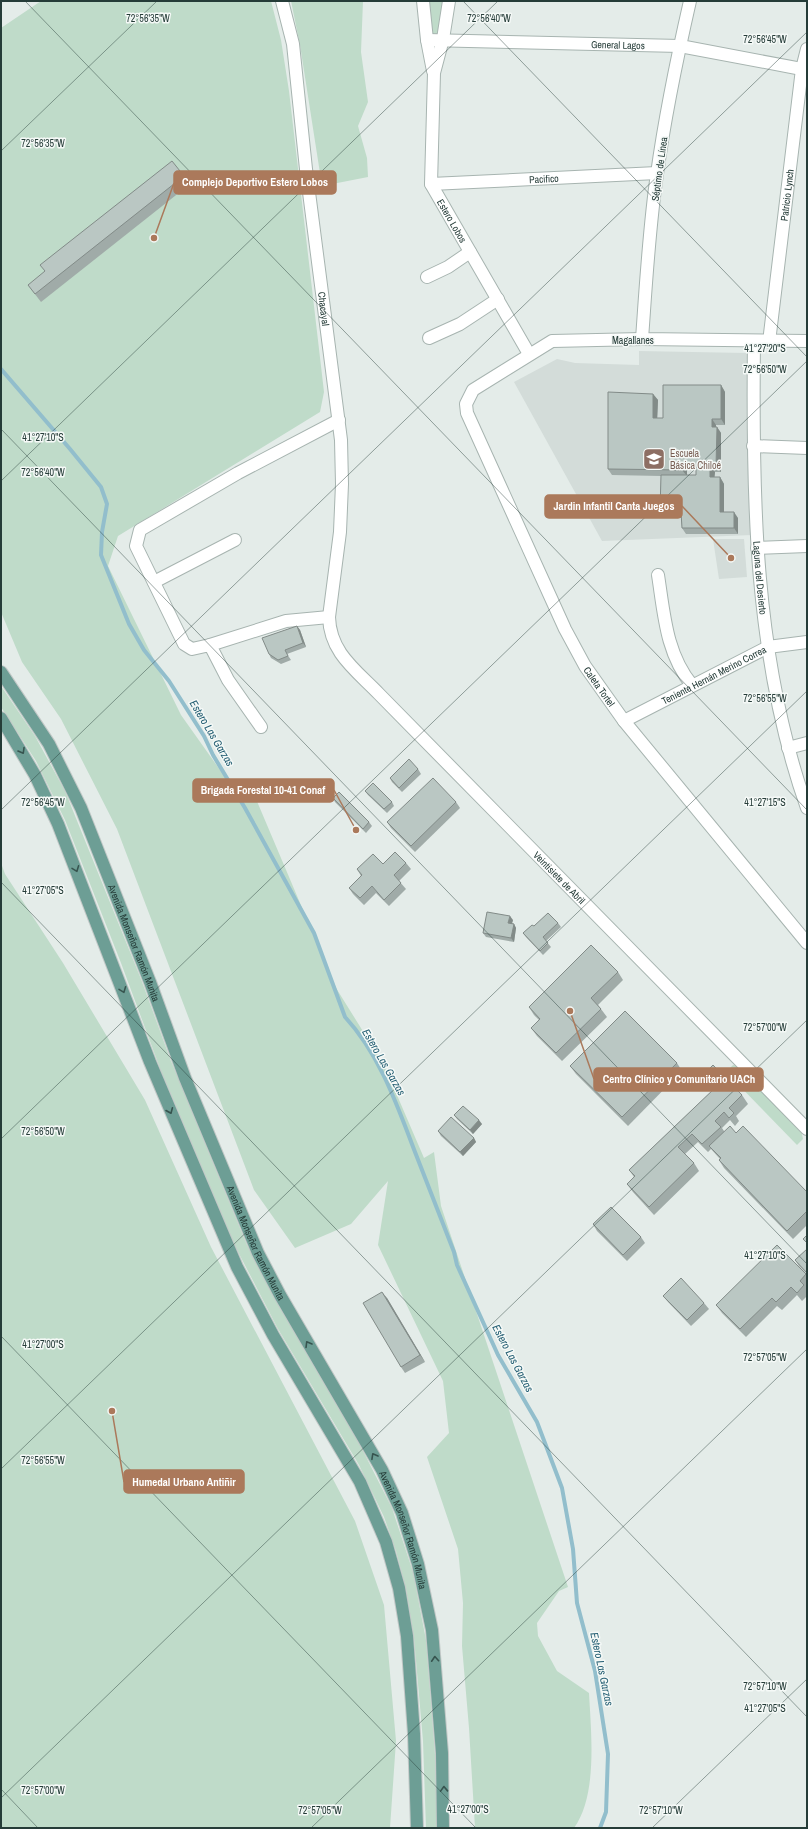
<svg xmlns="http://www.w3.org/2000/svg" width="808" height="1829" viewBox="0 0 808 1829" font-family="'Archivo Narrow',sans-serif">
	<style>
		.built { fill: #d3dcd9 }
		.green { fill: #bfdbc9 }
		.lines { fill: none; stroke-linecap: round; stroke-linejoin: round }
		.stream { stroke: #92becc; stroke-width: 4 }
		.minor-casing { stroke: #a7b4b0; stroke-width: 14 }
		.tertiary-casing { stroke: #a7b4b0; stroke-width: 14 }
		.primary-casing { stroke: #c2c8c7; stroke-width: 14 }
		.minor { stroke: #fff; stroke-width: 12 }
		.tertiary { stroke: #fff; stroke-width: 12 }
		.primary { stroke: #6d9e95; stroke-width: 12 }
		.wall { fill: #a0aba8; fill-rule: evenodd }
		.shaded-wall { fill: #828b88 }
		.building { fill: #bac7c3; stroke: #828b88 }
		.oneway { stroke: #37544f }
		.ticks { fill: none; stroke: #253c38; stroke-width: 1; stroke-opacity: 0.45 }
		.labels { text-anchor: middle; stroke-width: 3; stroke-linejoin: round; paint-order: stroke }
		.street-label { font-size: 10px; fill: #253c38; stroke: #f5f9f7 }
		.education-label { font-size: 10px; fill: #785e54; stroke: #f5f9f7; text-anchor: start }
		.water-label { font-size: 11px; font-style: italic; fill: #255f73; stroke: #f5f9f7 }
		.ticks-label { font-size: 10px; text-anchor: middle; fill: #253c38; stroke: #f5f9f7; stroke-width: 3; stroke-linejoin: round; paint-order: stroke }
		.leader { fill: none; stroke: #ab795b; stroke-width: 1.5 }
		.callout-dot { fill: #ab795b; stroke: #f5f9f7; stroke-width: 1.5 }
		.callout { fill: #ab795b; stroke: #ab795b; stroke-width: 1.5 }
		.callout-label { font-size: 11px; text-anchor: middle; font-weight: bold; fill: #fff }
	</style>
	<rect width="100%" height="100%" fill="#e4ece9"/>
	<g class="built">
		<path d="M 639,351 L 746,353 L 751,359 L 752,535 L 602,541 L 514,382 L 557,359 L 575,363 L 639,365 Z"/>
		<path d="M 713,539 L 744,539 L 747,577 L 719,579 Z"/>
	</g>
	<g class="green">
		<path d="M 41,1 L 271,1 L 281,40 L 289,91 L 324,392 L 320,412 L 118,536 L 108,566 L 181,715 L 230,784 L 253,792 L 336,988 L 384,1065 L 424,1158 L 434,1152 L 441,1206 L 568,1587 L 559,1591 L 537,1623 L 538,1636 L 557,1671 L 589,1693 C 591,1732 598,1795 574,1828 L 475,1828 L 469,1728 L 462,1646 L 463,1603 L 458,1549 L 427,1457 L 449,1433 L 443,1381 L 378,1245 L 388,1181 L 351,1224 L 295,1248 L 254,1190 L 117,829 L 61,719 L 22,662 L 1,612 L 1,28 Z"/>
		<path d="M 291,1 L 363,1 L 361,52 L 368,102 L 358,126 L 367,158 L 368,177 L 322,186 L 300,45 Z"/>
		<path d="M 429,1 L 443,1 L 437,35 L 432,35 Z"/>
		<path d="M 1,686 L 35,736 L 65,791 L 141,979 L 171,1061 L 247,1245 L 280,1308 L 361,1447 L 392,1508 L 413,1572 L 426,1640 L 435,1754 L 437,1828 L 426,1828 L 423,1741 L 414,1638 L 406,1589 L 396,1551 L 384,1517 L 359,1465 L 278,1329 L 236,1248 L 161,1071 L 121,963 L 65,820 L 36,761 L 1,707 Z"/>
		<path d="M 1,863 L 5,874 L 63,963 L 145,1100 L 211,1247 L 355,1521 L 384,1605 L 396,1741 L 390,1828 L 1,1828 Z"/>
		<path d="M 733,1065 L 738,1066 L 801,1130 L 803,1139 L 797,1145 L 726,1072 Z"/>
	</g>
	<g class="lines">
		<path class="stream" d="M 1,369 L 70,449 L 101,487 L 107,504 L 102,532 L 101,555 L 129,624 L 144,650 L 169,681 L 204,736 L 213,755 L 245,808 L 314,933 L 345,1017 C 380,1055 397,1105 415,1152 C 428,1186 441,1219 454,1252 L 457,1265 L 498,1355 L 537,1422 L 562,1488 L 573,1549 L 577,1603 L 595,1671 L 608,1754 L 606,1812 L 600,1828"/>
		<g class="minor-casing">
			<g id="minor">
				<path id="s1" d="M 282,1 L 293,44 L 306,169 L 341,440 L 342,484 L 340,532 L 329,617 C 330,653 356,670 379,694 L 807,1129"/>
				<path d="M 423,1 L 427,40 L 433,71"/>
				<path id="s2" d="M 449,1 L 443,39 L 434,73 L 431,184 L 529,354"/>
				<path id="s3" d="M 427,40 L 680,46 L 807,70"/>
				<path id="s4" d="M 431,184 L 657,173"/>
				<path d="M 427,277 L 448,267 L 470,252"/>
				<path d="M 429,338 L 460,324 L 498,299"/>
				<path id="s5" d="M 642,339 L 552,341 L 473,390 L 466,404 L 467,413 L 565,629 L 585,666 L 624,721 L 807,943"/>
				<path id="s6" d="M 754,341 C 752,498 754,659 807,808"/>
				<path id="s7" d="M 769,342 L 802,69 L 807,49"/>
				<path d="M 753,446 L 807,448"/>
				<path d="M 757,548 L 807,546"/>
				<path d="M 658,575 C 664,613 666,654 692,685"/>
				<path d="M 154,582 L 235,540"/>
				<path d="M 210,645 L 286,621 L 329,617"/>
				<path id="s8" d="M 624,721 L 768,647 L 807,642"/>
				<path d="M 261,727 L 228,680 L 210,645 L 192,649 L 184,644 L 136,546 L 140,530 L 238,473 L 339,420"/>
				<path d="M 788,748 L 807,743"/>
			</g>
		</g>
		<g class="tertiary-casing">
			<path id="tertiary" d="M 690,1 C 677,58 665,116 657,174 C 649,228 646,284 642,339 L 807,341"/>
		</g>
		<g class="primary-casing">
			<g id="primary">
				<path id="s9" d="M 1,672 L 49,744 L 81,808 L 150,982 L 185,1078 L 258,1253 L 280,1295 L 382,1470 L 402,1513 L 418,1564 L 432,1630 L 442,1753 L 443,1828"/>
				<path d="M 1,718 L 35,775 L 58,824 L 150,1062 L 237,1267 L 273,1335 L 360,1482 L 386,1542 L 399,1588 L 407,1636 L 414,1734 L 417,1828"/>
			</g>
		</g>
		<use href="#minor" class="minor"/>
		<use href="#tertiary" class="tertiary"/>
		<use href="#primary" class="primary"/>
	</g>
	<g class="wall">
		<path d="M 184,176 L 190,184 L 41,302 L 28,285 Z"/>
		<path d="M 721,385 L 725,392 L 725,425 L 716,425 L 716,427 L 717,427 L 721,433 L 721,472 L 715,472 L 714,477 L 720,477 L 724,484 L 724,512 L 738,518 L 738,534 L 686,534 L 682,528 L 681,518 L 665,518 L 660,511 L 661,476 L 612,475 L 608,469 L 653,394 L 658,400 L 657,418 L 663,418 ZM 687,470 L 696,470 L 696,475 L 687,475 Z"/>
		<path d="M 297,626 L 300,630 L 306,647 L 287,654 L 291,660 L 281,664 L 271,658 L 269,654 Z"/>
		<path d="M 418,769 L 421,774 L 402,792 L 392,782 L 390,778 Z"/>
		<path d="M 365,791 L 392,802 L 394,806 L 387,813 L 368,795 Z"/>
		<path d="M 333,798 L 369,822 L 372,826 L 366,833 L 335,802 Z"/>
		<path d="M 456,802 L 460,808 L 415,852 L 391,828 L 387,822 Z"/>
		<path d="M 406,863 L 411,869 L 399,881 L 406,889 L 389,906 L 376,893 L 364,905 L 353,894 L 349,888 L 361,876 L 357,869 L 383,864 Z"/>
		<path d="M 513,920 L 512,923 L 514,924 L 516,928 L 514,942 L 486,937 L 483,933 Z"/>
		<path d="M 558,923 L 561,927 L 546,941 L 551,947 L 543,955 L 526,937 L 523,933 Z"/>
		<path d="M 618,972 L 623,980 L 598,1005 L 607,1017 L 562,1061 L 537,1036 L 531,1028 L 539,1020 L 534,1015 L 529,1007 Z"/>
		<path d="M 677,1063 L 682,1071 L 628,1126 L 576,1074 L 570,1066 Z"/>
		<path d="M 704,1074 L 742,1095 L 748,1104 L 736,1116 L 739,1121 L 735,1126 L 730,1120 L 722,1128 L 724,1131 L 736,1133 L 807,1192 L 807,1225 L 793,1239 L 724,1168 L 719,1160 L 720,1159 L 711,1149 L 708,1152 L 698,1142 L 685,1154 L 694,1163 L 699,1171 L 654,1215 L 633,1192 L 627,1184 L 634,1177 L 629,1170 L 715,1088 L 710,1082 Z"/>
		<path d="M 454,1115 L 482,1124 L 473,1134 L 457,1119 Z"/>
		<path d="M 438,1131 L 474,1138 L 476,1142 L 463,1156 L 441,1136 Z"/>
		<path d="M 593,1224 L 641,1237 L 645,1243 L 627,1261 L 597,1231 Z"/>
		<path d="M 807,1249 L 807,1274 L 799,1266 L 795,1260 Z"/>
		<path d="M 806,1274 L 807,1276 L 807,1287 L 806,1288 L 807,1290 L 807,1296 L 802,1301 L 797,1295 L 782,1310 L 777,1306 L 746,1337 L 722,1313 L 716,1305 Z"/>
		<path d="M 663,1296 L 704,1303 L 709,1309 L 691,1326 L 668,1302 Z"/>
		<path d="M 387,1298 L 425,1362 L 405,1373 L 401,1367 Z"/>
	</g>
	<g class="shaded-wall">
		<path d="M 721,385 L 725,392 L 725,425 L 721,419 Z"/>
		<path d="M 653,394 L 658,400 L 657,424 L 653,418 Z"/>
		<path d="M 712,419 L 716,425 L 716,433 L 712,427 Z"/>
		<path d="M 717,427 L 721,433 L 721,472 L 716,466 Z"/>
		<path d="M 683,464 L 687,470 L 687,476 L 682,470 Z"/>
		<path d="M 710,466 L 715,472 L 714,483 L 710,477 Z"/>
		<path d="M 720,477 L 724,484 L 724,518 L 720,512 Z"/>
		<path d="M 734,512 L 738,518 L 738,534 L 734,528 Z"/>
		<path d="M 297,626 L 300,630 L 306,647 L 303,643 Z"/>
		<path d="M 510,916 L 513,920 L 511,927 L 508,923 Z"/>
		<path d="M 514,924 L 516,928 L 514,942 L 511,938 Z"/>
		<path d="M 479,1120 L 482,1124 L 473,1134 L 470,1130 Z"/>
		<path d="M 474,1138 L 476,1142 L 463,1156 L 460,1152 Z"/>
		<path d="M 382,1292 L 387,1298 L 425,1362 L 420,1355 Z"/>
	</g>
	<g class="building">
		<path d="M 172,161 L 184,176 L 35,294 L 28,285 L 45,271 L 40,265 Z"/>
		<path d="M 663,385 L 721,385 L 721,419 L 712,419 L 712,427 L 717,427 L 716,466 L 710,466 L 710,477 L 720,477 L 720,512 L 734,512 L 734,528 L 682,528 L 681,512 L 660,511 L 661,475 L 696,475 L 696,464 L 683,464 L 682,470 L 608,469 L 608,392 L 653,394 L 653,418 L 663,418 Z"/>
		<path d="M 297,626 L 303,643 L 285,650 L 288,656 L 278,660 L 269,654 L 262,638 Z"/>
		<path d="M 409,759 L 418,769 L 399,788 L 390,778 Z"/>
		<path d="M 433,778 L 456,802 L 411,846 L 387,822 Z"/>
		<path d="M 373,783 L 392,802 L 384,809 L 365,791 Z"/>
		<path d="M 339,792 L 369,822 L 363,829 L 333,798 Z"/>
		<path d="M 395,852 L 406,863 L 394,875 L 401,883 L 384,900 L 372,886 L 360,898 L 349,888 L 362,875 L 357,869 L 373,854 L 383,864 Z"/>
		<path d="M 487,912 L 510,916 L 508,923 L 514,924 L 511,938 L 483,933 Z"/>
		<path d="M 548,913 L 558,923 L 543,937 L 548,943 L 540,951 L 523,933 L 532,925 L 534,926 Z"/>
		<path d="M 591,945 L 618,972 L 591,998 L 601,1009 L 556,1053 L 531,1028 L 540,1019 L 529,1007 Z"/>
		<path d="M 625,1011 L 677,1063 L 622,1117 L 570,1066 Z"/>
		<path d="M 713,1065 L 742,1095 L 729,1108 L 734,1113 L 729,1118 L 724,1112 L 715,1121 L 721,1127 L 702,1144 L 692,1134 L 678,1147 L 694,1163 L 649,1207 L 627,1184 L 635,1176 L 629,1170 L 716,1087 L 704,1074 Z"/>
		<path d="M 463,1106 L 479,1120 L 470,1130 L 454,1115 Z"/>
		<path d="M 451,1117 L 474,1138 L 460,1152 L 438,1131 Z"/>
		<path d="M 730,1126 L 736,1133 L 743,1126 L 807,1192 L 807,1211 L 787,1231 L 719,1160 L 721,1158 L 709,1146 Z"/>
		<path d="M 611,1207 L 641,1237 L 623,1255 L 593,1224 Z"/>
		<path d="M 807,1235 L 807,1243 L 803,1239 Z"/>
		<path d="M 777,1245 L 806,1274 L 800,1281 L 804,1285 L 797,1293 L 791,1287 L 776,1302 L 772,1298 L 740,1329 L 716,1305 Z"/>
		<path d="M 807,1249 L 807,1273 L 795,1260 Z"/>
		<path d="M 681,1278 L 704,1303 L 687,1320 L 663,1296 Z"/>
		<path d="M 382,1292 L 420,1355 L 401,1367 L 363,1303 Z"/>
	</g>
	<defs><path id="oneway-chevron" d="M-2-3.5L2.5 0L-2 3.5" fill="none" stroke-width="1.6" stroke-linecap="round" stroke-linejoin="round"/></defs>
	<g class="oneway">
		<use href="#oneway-chevron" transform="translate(22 751) rotate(60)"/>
		<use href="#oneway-chevron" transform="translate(76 869) rotate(69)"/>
		<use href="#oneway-chevron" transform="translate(123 990) rotate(69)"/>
		<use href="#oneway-chevron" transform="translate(170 1111) rotate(67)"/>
		<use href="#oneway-chevron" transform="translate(308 1344) rotate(-121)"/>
		<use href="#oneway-chevron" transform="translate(374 1456) rotate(-119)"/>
		<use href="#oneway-chevron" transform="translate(435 1659) rotate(-94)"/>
		<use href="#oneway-chevron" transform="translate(444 1789) rotate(-92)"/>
	</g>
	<path class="ticks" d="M 25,1 L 807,810M 463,1 L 807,357M 1,151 L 157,1M 1,429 L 807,1264M 1,481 L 498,1M 1,810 L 807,32M 1,882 L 807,1717M 1,1139 L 807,361M 1,1336 L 476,1828M 1,1469 L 807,691M 1,1789 L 38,1828M 1,1798 L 807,1020M 311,1828 L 807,1349M 652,1828 L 807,1679"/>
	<defs>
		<g id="school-square" transform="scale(1.15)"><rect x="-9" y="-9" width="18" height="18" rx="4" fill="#8d6e63" stroke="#f5f9f7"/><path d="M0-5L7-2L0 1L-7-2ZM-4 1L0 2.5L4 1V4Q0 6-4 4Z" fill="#fff"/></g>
	</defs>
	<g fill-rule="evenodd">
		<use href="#school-square" x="654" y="459"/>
	</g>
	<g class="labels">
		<g class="street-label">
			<text dy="4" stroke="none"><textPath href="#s3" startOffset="191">General Lagos</textPath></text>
			<text transform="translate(659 169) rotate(-82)" y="4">Séptimo de Línea</text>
			<text dy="4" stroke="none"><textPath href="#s4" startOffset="113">Pacifico</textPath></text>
			<text dy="4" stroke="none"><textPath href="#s7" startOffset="148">Patricio Lynch</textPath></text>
			<text dy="4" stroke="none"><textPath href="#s2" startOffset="227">Estero Lobos</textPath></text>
			<text dy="4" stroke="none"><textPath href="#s1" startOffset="311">Chacayal</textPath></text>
			<text x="633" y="344">Magallanes</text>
			<text dy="4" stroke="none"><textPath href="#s6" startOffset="237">Laguna del Desierto</textPath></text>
			<text dy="4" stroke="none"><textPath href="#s8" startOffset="101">Teniente Hernán Merino Correa</textPath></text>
			<text dy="4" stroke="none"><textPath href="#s5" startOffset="512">Caleta Tortel</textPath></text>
			<text dy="4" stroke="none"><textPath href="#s1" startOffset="973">Veintisiete de Abril</textPath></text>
			<text dy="4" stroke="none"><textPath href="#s9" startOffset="303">Avenida Monseñor Ramón Munita</textPath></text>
			<text dy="4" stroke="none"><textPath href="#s9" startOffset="627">Avenida Monseñor Ramón Munita</textPath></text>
			<text dy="4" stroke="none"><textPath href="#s9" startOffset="951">Avenida Monseñor Ramón Munita</textPath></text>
		</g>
		<g class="education-label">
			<text x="670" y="457">Escuela<tspan x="670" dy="12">Básica Chiloé</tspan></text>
		</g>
		<g class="water-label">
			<text transform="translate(212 733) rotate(59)" y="4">Estero Las Garzas</text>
			<text transform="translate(384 1062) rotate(60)" y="4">Estero Las Garzas</text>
			<text transform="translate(513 1358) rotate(62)" y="4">Estero Las Garzas</text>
			<text transform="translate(602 1669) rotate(78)" y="4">Estero Las Garzas</text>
		</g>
	</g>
	<g class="ticks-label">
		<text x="148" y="22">72°56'35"W</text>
		<text x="489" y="22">72°56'40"W</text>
		<text x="765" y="43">72°56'45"W</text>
		<text x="43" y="147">72°56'35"W</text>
		<text x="765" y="352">41°27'20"S</text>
		<text x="765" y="373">72°56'50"W</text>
		<text x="43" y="441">41°27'10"S</text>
		<text x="43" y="476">72°56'40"W</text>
		<text x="765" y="702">72°56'55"W</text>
		<text x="765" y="806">41°27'15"S</text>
		<text x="43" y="806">72°56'45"W</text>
		<text x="43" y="894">41°27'05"S</text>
		<text x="765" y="1031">72°57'00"W</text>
		<text x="43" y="1135">72°56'50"W</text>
		<text x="765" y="1259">41°27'10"S</text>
		<text x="43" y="1348">41°27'00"S</text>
		<text x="765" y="1361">72°57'05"W</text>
		<text x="43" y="1464">72°56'55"W</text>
		<text x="765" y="1690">72°57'10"W</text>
		<text x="765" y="1712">41°27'05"S</text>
		<text x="43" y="1794">72°57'00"W</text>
		<text x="468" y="1813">41°27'00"S</text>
		<text x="320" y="1814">72°57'05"W</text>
		<text x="661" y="1814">72°57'10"W</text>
	</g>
	<path class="leader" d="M154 238L174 183M731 558L682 506M356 830L334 790M570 1011L594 1079M112 1411L124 1482"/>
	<g class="callout-dot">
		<circle cx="154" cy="238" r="4"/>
		<circle cx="731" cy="558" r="4"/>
		<circle cx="356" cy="830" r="4"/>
		<circle cx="570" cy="1011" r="4"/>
		<circle cx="112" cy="1411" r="4"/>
	</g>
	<g class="callout">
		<rect x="174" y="171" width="162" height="23" rx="4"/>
		<rect x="545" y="495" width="137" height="23" rx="4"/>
		<rect x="193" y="779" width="141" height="23" rx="4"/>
		<rect x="594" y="1068" width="169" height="23" rx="4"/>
		<rect x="124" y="1470" width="120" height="23" rx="4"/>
	</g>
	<g class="callout-label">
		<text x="255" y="186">Complejo Deportivo Estero Lobos</text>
		<text x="614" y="510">Jardin Infantil Canta Juegos</text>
		<text x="263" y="794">Brigada Forestal 10-41 Conaf</text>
		<text x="679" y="1083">Centro Clínico y Comunitario UACh</text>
		<text x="184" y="1486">Humedal Urbano Antiñir</text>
	</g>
	<rect width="808" height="1829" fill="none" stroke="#253c38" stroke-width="4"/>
</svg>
